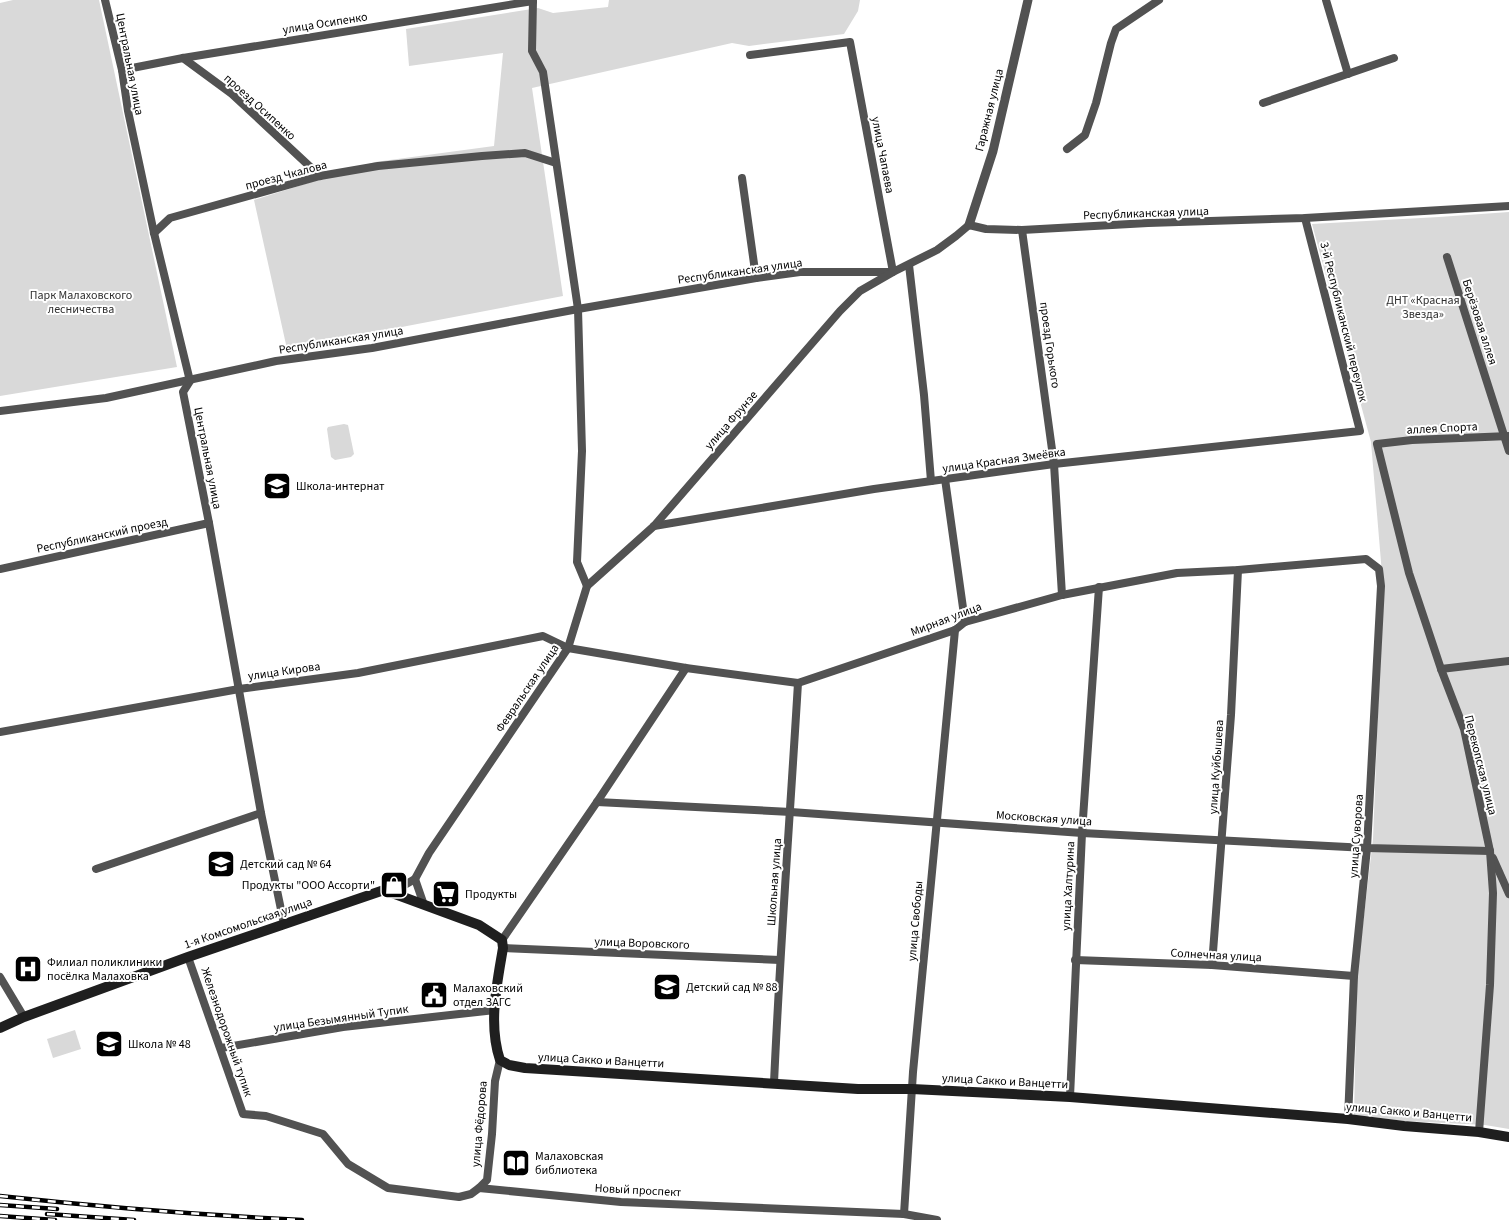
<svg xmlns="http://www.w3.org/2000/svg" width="1509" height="1220" viewBox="0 0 1509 1220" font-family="'Source Sans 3',sans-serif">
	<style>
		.green { fill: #d9d9d9 }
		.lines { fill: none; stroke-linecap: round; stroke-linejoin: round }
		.minor { stroke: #525252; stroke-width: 8 }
		.tertiary { stroke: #525252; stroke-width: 9 }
		.secondary { stroke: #1f1f1f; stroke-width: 10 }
		.rail-casing { stroke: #000; stroke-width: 4.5 }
		.rail { stroke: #fff; stroke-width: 2.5; stroke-dasharray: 8; stroke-linecap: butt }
		.labels { text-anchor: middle; stroke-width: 4; stroke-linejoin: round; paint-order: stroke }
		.street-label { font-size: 12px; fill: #000; stroke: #fff }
		.park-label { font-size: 12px; fill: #303030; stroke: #fff }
		.poi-label { font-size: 12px; fill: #000; stroke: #fff; text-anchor: start }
	</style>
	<rect width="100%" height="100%" fill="#fff"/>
	<g class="green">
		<path d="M 13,0 L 99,0 L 177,367 L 0,396 L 0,3 Z"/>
		<path d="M 609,0 L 860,0 L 858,11 L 844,34 L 749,46 L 732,43 L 532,88 L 563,296 L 287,349 L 254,200 L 375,162 L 494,146 L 503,53 L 409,66 L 406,29 L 538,8 L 553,13 L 608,7 Z"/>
		<path d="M 1509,212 L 1509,1129 L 1485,1125 L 1405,1121 L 1354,1115 L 1357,975 L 1373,839 L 1383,586 L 1371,442 L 1312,224 L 1439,217 Z"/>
		<path d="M 344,424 L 348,425 L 354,454 L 351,457 L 335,460 L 331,457 L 327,429 L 328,427 Z"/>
		<path d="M 75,1030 L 81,1049 L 53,1058 L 47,1039 Z"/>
	</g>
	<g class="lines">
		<g class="minor">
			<path d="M 105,0 L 122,70 L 128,111 L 154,233 L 190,381 L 183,392 L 209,523 L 261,813 L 284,924"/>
			<path d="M 1326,0 L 1348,74"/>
			<path d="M 183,58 L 232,94 L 320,176"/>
			<path d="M 122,70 L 183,58 L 533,1"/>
			<path d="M 1263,103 L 1394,58"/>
			<path d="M 1067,149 L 1085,135 L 1096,103 L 1111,43 L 1116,29 L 1159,0"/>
			<path d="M 742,178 L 756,278"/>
			<path d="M 1022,230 L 1054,464 L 1062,595"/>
			<path d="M 154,233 L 170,218 L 320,176 L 378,166 L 482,156 L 525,153 L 556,163"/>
			<path d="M 1447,257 L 1509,451"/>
			<path d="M 909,265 L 924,395 L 931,481"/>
			<path d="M 0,411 L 106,398 L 276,361 L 372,348 L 578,309 L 756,278 L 800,272 L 893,272 L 937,250 L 956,236 L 969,225 L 986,229 L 1022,230 L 1148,223 L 1305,218 L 1509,206"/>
			<path d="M 945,479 L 965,622"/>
			<path d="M 654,526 L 874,489 L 1054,464 L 1360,431 L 1305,218"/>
			<path d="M 0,569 L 209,523"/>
			<path d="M 587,586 L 654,526 L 840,311 L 860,291 L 893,272 L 850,42 L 750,55"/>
			<path d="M 1441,669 L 1509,661"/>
			<path d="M 0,732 L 239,689 L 358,673 L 543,636 L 568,648 L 686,668 L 798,683 L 955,630 L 965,622 L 1062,595 L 1177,573 L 1238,570 L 1366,559 L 1379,569 L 1381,586 L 1367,848 L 1354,976 L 1348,1119"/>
			<path d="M 597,802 L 791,812 L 1082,833 L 1367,848 L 1490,851"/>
			<path d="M 1493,858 L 1509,894"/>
			<path d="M 96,869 L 261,813"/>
			<path d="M 415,879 L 424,905"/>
			<path d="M 385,890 L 401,887 L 415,879 L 429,853 L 568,648 L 587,586 L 577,562 L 582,451 L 578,309 L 543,72 L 532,51 L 533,0"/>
			<path d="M 502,940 L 597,802 L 686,668"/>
			<path d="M 503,948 L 780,960"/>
			<path d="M 188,957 L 243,1114 L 266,1116 L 323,1134 L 348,1164 L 388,1188 L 459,1197 L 471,1194 L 479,1188 L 621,1202 L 904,1214 L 937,1220"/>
			<path d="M 1075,960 L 1212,965 L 1354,976"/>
			<path d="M 1212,965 L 1231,715 L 1238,570"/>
			<path d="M 0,977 L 24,1017"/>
			<path d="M 221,1048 L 343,1027 L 495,1010"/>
			<path d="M 774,1083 C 780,949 790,816 798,683"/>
			<path d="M 1070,1097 L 1082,833 L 1099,587"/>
			<path d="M 1479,1132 L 1490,985 L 1493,893 L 1490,851 L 1464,729 L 1441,669 L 1409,573 L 1377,444 L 1412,440 L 1509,436"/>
			<path d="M 479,1188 L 487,1180 L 492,1134 L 495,1081 L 500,1060"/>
			<path d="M 904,1214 L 913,1072 L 955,630"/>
		</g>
		<path class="tertiary" d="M 969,225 L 993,151 L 1028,0"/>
		<path class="secondary" d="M 0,1028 L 24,1017 L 188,957 L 384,890 L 479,925 L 502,940 L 503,948 C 497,984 488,1024 500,1060 L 509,1065 L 525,1068 L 858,1089 L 912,1089 L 1070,1097 L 1348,1119 L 1404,1126 L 1479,1132 L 1509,1137"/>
		<g class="rail-casing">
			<g id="rail">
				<path d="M 0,1196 C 100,1207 201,1215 302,1220"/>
				<path d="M 0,1205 L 57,1209"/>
				<path d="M 47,1214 L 134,1220"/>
				<path d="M 0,1216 L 55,1220"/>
			</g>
		</g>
		<use href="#rail" class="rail"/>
	</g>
	<defs>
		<g id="school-square" transform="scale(1.4375)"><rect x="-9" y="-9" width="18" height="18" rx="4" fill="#000" stroke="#fff"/><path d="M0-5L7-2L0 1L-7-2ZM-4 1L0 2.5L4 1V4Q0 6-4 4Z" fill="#fff"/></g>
		<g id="shop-square" transform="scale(1.4375)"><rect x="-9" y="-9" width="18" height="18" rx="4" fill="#000" stroke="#fff"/><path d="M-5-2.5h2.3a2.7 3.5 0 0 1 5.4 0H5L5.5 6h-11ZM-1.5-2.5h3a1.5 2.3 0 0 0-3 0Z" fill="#fff"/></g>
		<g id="supermarket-square" transform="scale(1.4375)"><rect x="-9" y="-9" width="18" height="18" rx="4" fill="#000" stroke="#fff"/><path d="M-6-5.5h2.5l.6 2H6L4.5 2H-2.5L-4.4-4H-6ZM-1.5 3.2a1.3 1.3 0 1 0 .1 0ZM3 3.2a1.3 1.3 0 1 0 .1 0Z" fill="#fff"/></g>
		<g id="hospital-square" transform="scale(1.4375)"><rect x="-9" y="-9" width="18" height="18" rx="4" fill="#000" stroke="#fff"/><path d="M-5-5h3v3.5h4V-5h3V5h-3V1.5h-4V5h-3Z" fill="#fff"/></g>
		<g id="civic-square" transform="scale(1.4375)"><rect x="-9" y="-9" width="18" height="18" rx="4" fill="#000" stroke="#fff"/><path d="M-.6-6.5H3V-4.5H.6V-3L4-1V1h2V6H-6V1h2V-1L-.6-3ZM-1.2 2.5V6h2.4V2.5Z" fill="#fff"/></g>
		<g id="library-square" transform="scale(1.4375)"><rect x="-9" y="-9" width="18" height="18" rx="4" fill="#000" stroke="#fff"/><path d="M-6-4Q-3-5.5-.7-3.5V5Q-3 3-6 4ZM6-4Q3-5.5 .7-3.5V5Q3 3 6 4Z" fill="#fff"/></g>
	</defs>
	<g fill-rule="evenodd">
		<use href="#school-square" x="277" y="486"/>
		<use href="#school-square" x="221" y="864"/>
		<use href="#shop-square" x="394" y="885"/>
		<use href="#supermarket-square" x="446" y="894"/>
		<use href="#hospital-square" x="28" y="969"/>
		<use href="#school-square" x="667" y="987"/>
		<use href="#civic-square" x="434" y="995"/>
		<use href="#school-square" x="109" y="1044"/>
		<use href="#library-square" x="516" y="1163"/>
	</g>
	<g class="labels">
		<g class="street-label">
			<text transform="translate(325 23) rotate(-9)" y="4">улица Осипенко</text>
			<text transform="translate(130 64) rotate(79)" y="4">Центральная улица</text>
			<text transform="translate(260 107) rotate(42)" y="4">проезд Осипенко</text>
			<text transform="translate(989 110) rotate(-76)" y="4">Гаражная улица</text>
			<text transform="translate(883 155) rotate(79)" y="4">улица Чапаева</text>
			<text transform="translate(286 175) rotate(-15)" y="4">проезд Чкалова</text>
			<text transform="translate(1146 213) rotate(-2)" y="4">Республиканская улица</text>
			<text transform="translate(740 271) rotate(-8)" y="4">Республиканская улица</text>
			<text transform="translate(1344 322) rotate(76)" y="4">3-й Республиканский переулок</text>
			<text transform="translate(1480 322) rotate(72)" y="4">Берёзовая аллея</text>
			<text transform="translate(341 340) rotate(-9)" y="4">Республиканская улица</text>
			<text transform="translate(1050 345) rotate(82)" y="4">проезд Горького</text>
			<text transform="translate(731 420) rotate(-49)" y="4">улица Фрунзе</text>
			<text transform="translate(1442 428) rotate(-3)" y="4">аллея Спорта</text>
			<text transform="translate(208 458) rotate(79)" y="4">Центральная улица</text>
			<text transform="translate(1004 460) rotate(-8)" y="4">улица Красная Змеёвка</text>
			<text transform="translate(102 535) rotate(-12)" y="4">Республиканский проезд</text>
			<text transform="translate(946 619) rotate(-21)" y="4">Мирная улица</text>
			<text transform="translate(284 671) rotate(-8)" y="4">улица Кирова</text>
			<text transform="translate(527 688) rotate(-56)" y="4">Февральская улица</text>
			<text transform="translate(1481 765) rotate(76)" y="4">Перекопская улица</text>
			<text transform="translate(1216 767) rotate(-86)" y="4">улица Куйбышева</text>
			<text transform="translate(1044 818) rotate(4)" y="4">Московская улица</text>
			<text transform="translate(1356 836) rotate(-86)" y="4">улица Суворова</text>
			<text transform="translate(774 882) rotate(-86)" y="4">Школьная улица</text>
			<text transform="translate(1068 886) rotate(-87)" y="4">улица Халтурина</text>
			<text transform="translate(915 921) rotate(-85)" y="4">улица Свободы</text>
			<text transform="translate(248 923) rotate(-19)" y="4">1-я Комсомольская улица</text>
			<text transform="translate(642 943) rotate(2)" y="4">улица Воровского</text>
			<text transform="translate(1216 955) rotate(3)" y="4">Солнечная улица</text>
			<text transform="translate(341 1018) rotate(-8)" y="4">улица Безымянный Тупик</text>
			<text transform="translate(227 1032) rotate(71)" y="4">Железнодорожный тупик</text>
			<text transform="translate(601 1060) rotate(3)" y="4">улица Сакко и Ванцетти</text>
			<text transform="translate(1005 1081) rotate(3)" y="4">улица Сакко и Ванцетти</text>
			<text transform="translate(1409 1112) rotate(5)" y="4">улица Сакко и Ванцетти</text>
			<text transform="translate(479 1124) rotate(-85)" y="4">улица Фёдорова</text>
			<text transform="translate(638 1190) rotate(3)" y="4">Новый проспект</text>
		</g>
		<g class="park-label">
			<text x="81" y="299">Парк Малаховского<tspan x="81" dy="14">лесничества</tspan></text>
			<text x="1423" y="304">ДНТ «Красная<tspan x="1423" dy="14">Звезда»</tspan></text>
		</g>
		<g class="poi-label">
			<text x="296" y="490">Школа-интернат</text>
			<text x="240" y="868">Детский сад № 64</text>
			<text x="375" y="889" text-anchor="end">Продукты "ООО Ассорти"</text>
			<text x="465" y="898">Продукты</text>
			<text x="47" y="966">Филиал поликлиники<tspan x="47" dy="14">посёлка Малаховка</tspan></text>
			<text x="686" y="991">Детский сад № 88</text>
			<text x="453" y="992">Малаховский<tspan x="453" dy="14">отдел ЗАГС</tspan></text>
			<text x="128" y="1048">Школа № 48</text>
			<text x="535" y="1160">Малаховская<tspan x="535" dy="14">библиотека</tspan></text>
		</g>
	</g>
</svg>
